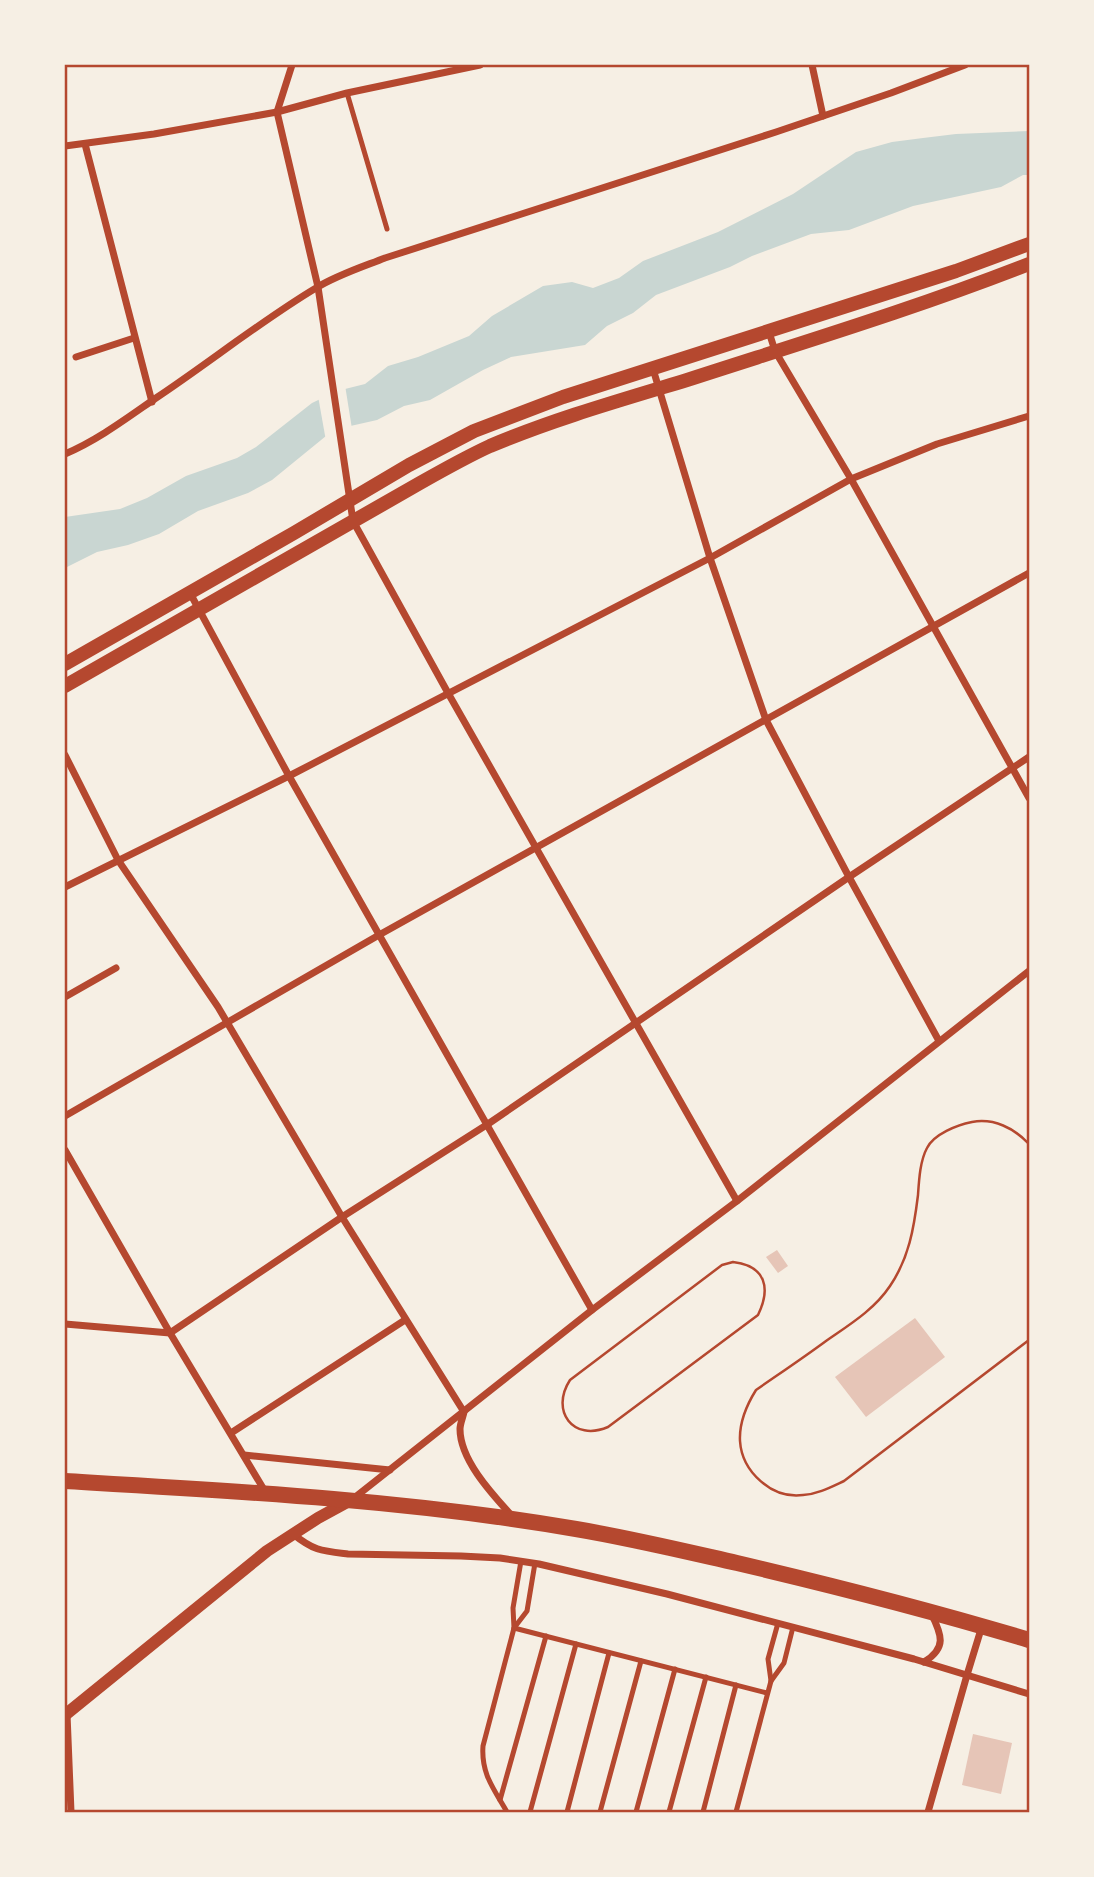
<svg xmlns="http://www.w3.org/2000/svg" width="1094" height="1877" viewBox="0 0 1094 1877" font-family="'Public Sans',sans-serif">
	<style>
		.water { fill: #c9d6d2 }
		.pier { fill: #f6efe4 }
		.building { fill: #e6c5b7 }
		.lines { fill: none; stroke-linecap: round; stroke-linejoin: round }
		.path { stroke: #b5482f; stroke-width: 2.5 }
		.service { stroke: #b5482f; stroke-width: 5 }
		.minor { stroke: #b5482f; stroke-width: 7 }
		.tertiary { stroke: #b5482f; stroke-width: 12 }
		.secondary { stroke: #b5482f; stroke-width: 14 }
		.primary { stroke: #b5482f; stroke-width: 16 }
		.neatline { fill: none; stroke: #b5482f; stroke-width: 2.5 }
	</style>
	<rect width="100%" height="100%" fill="#f6efe4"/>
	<path class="water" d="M 1029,131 L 1029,175 L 1023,175 L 1001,187 L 913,206 L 849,230 L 811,234 L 752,256 L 730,267 L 656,295 L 633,313 L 607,326 L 585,345 L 511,357 L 483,370 L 430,400 L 404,406 L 377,420 L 346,427 L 326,436 L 272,480 L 248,493 L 198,511 L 159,534 L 128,545 L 97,552 L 65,568 L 65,517 L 120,509 L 147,498 L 186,476 L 237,458 L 256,447 L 312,403 L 337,391 L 365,384 L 388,366 L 418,357 L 469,336 L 492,316 L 543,286 L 572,282 L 593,288 L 619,278 L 643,261 L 718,232 L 793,194 L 856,152 L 892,142 L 923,138 L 956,134 Z"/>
	<path class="pier" d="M 345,385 L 352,429 L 326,441 L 318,396 L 336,387 Z"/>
	<g class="building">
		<path d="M 777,1250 L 788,1266 L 778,1273 L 766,1257 Z"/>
		<path d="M 915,1318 L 945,1357 L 866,1417 L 835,1377 Z"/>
		<path d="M 973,1734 L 1012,1743 L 1001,1794 L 962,1785 Z"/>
	</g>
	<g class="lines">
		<g class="path">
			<path d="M 1029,1144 C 1014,1128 994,1118 972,1122 C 957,1125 934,1134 927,1148 C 920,1161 919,1180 918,1195 C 914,1228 909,1258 890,1286 C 874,1310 849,1325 826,1341 C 803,1358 779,1374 756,1390 C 746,1406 739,1422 740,1441 C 742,1472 772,1499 803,1495 C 818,1494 831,1487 844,1481 L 1029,1340"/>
			<path d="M 733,1262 C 766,1266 771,1288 758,1315 L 608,1427 C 573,1442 550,1411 570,1380 L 722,1265 Z"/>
		</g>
		<g class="service">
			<path d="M 347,93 L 387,229"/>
			<path d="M 514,1628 L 767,1693"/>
			<path d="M 514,1628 L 527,1611 L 535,1563"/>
			<path d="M 771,1681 L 784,1663 L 793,1627"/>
			<path d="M 500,1800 L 546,1636"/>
			<path d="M 507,1812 C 494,1789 481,1774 483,1746 L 514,1628 L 513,1608 L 521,1561"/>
			<path d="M 530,1812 L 576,1644"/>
			<path d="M 567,1812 L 609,1653"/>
			<path d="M 600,1812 L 641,1661"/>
			<path d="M 636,1812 L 675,1669"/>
			<path d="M 669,1812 L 706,1677"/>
			<path d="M 703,1812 L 736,1685"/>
			<path d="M 736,1812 L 771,1681 L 768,1659 L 778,1623"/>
		</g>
		<g class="minor">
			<path d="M 292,65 L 277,112 L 318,287 L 353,521 L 448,693 L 737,1201"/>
			<path d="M 812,65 L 823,116"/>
			<path d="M 85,144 L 152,402"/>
			<path d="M 65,146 L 154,134 L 277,112 L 347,93 L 480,65"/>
			<path d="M 769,332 L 775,351 L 851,479 L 1029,798"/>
			<path d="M 76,357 L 134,338"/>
			<path d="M 653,369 L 710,558 L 766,720 L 849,877 L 939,1041"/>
			<path d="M 65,454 C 98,440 127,418 156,398 C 210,362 261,321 316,288 C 337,275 362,267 385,258 L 776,132 L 891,93 L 965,65"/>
			<path d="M 190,593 L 289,776 L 592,1310"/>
			<path d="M 65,755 L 118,860 L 218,1007 L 342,1217 L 464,1412 C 463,1417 460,1424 460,1429 C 460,1460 492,1494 512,1516"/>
			<path d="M 65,887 L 289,776 L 710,558 L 851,479 L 937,444 L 1029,416"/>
			<path d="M 65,997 L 116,968"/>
			<path d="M 65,1116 L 379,935 L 1029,573"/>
			<path d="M 65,1150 L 170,1333 L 266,1493"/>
			<path d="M 65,1324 L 170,1333 L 342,1217 L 488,1124 L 849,877 L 1029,757"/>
			<path d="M 231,1433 L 405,1320"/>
			<path d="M 244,1455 L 390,1470"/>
			<path d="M 354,1498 L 592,1310 L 737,1201 L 1029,971"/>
			<path d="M 293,1534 C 314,1551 322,1551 348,1554 L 461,1556 L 500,1558 L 539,1564 L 667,1594 L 914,1659 L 1029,1694"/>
			<path d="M 924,1662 C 947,1648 942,1635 931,1613"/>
			<path d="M 67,1714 L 71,1812"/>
			<path d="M 928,1812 L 967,1675 L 982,1626"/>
		</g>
		<path class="tertiary" d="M 65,1715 L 267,1551 L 318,1518 L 351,1500"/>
		<g class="secondary">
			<path d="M 65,664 L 294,533 L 409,465 L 474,431 L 563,397 L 956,271 L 1029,244"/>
			<path d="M 65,686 L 420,483 C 443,470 466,457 490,446 C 554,419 621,400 687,380 C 801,343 917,308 1029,264"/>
		</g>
		<path class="primary" d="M 65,1481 C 236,1491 407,1500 576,1529 C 630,1538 684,1551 737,1563 C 835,1586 933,1611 1029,1640"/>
	</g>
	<rect width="1094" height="1877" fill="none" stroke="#f6efe4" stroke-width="133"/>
	<rect x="66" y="66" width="962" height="1745" class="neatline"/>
</svg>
